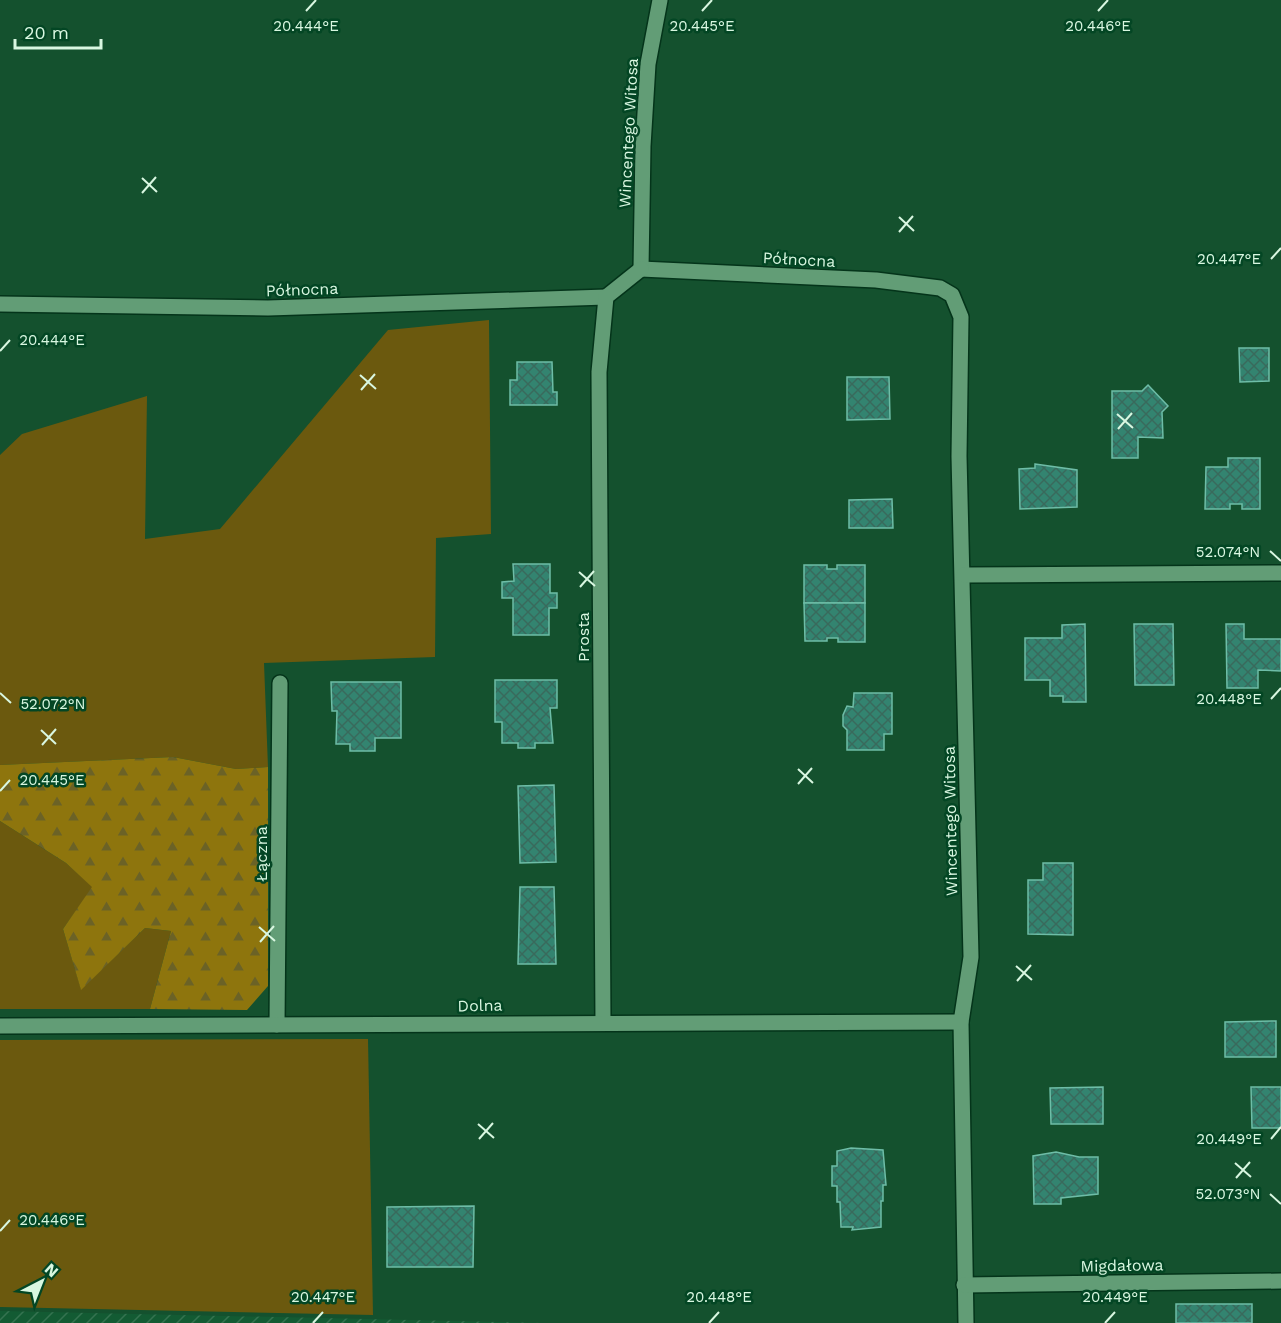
<svg xmlns="http://www.w3.org/2000/svg" width="1281" height="1323" viewBox="0 0 1281 1323" font-family="'Work Sans',sans-serif">
	<style>
		.industrial { fill: url(#industrial-furrows) }
		.green { fill: #6b590e }
		.forest { fill: url(#forest-firs) }
		.building { fill: url(#building-cross-hatch); stroke: #6ebda7; stroke-width: 1.5 }
		.lines { fill: none; stroke-linecap: round; stroke-linejoin: round }
		.minor-casing { stroke: #04341a; stroke-width: 18 }
		.minor { stroke: #629d76; stroke-width: 15 }
		.ticks { fill: none; stroke: #d9f7e1; stroke-width: 2 }
		.labels { text-anchor: middle; stroke-width: 5; stroke-linejoin: round; paint-order: stroke }
		.street-label { font-size: 16px; fill: #d9f7e1; stroke: #034624 }
		.ticks-label { font-size: 15px; text-anchor: middle; fill: #d9f7e1; stroke: #034624; stroke-width: 5; stroke-linejoin: round; paint-order: stroke }
	</style>
	<defs>
		<pattern id="industrial-furrows" width="10" height="10" patternUnits="userSpaceOnUse" patternTransform="scale(1.5)"><rect width="10" height="10" fill="#135b33"/><path d="M-1 1l2-2M0 10L10 0M9 11l2-2" fill="none" stroke="#357350"/></pattern>
		<pattern id="forest-firs" width="22" height="20" patternUnits="userSpaceOnUse" patternTransform="scale(1.5)"><rect width="22" height="20" fill="#8e750d"/><path d="M5 1l3.5 6h-7zM16 11l3.5 6h-7z" fill="#6b6226"/></pattern>
		<pattern id="building-cross-hatch" width="8" height="8" patternUnits="userSpaceOnUse" patternTransform="scale(1.5)"><rect width="8" height="8" fill="#338470"/><path d="M0 0l8 8M0 8l8-8" fill="none" stroke="#396a5c"/></pattern>
	</defs>
	<rect width="100%" height="100%" fill="#14512e"/>
	<path class="industrial" d="M 0,1311 L 544,1323 L 0,1323 Z"/>
	<g class="green">
		<path d="M 489,320 L 491,534 L 436,538 L 435,657 L 264,663 L 268,767 L 236,769 L 173,757 L 0,765 L 0,455 L 22,434 L 147,396 L 145,539 L 220,529 L 388,330 Z"/>
		<path d="M 0,821 L 66,863 L 93,887 L 63,929 L 81,989 L 145,928 L 171,931 L 150,1009 L 0,1009 Z"/>
		<path d="M 368,1039 L 373,1315 L 0,1307 L 0,1040 Z"/>
	</g>
	<path class="forest" d="M 173,757 L 236,769 L 268,767 L 268,986 L 247,1010 L 150,1009 L 171,931 L 145,928 L 81,990 L 63,929 L 92,887 L 66,863 L 0,821 L 0,765 Z"/>
	<g class="building">
		<path d="M 1239,348 L 1269,348 L 1269,381 L 1240,382 Z"/>
		<path d="M 517,362 L 552,362 L 553,392 L 557,392 L 557,405 L 510,405 L 510,380 L 517,380 Z"/>
		<path d="M 847,377 L 889,377 L 890,419 L 847,420 Z"/>
		<path d="M 1148,385 L 1168,406 L 1162,412 L 1163,438 L 1138,437 L 1138,458 L 1112,458 L 1112,391 L 1142,391 Z"/>
		<path d="M 1228,458 L 1260,458 L 1260,509 L 1242,509 L 1242,504 L 1230,504 L 1230,509 L 1205,509 L 1206,467 L 1228,467 Z"/>
		<path d="M 1035,464 L 1077,470 L 1077,507 L 1020,509 L 1019,469 L 1035,468 Z"/>
		<path d="M 892,499 L 893,528 L 849,528 L 849,500 Z"/>
		<path d="M 513,564 L 550,564 L 550,593 L 557,593 L 557,608 L 549,608 L 549,635 L 513,635 L 513,598 L 502,598 L 502,582 L 514,581 Z"/>
		<path d="M 804,565 L 827,565 L 827,569 L 837,569 L 837,565 L 865,565 L 865,603 L 804,603 Z"/>
		<path d="M 804,603 L 865,603 L 865,642 L 838,642 L 838,638 L 827,638 L 827,641 L 805,641 Z"/>
		<path d="M 1085,624 L 1086,702 L 1063,702 L 1063,696 L 1050,696 L 1050,680 L 1025,680 L 1025,638 L 1062,638 L 1062,625 Z"/>
		<path d="M 1134,624 L 1173,624 L 1174,685 L 1135,685 Z"/>
		<path d="M 1226,624 L 1244,624 L 1244,639 L 1281,639 L 1281,671 L 1258,670 L 1258,688 L 1227,688 Z"/>
		<path d="M 495,680 L 557,680 L 557,708 L 550,708 L 553,743 L 535,743 L 535,748 L 518,748 L 518,743 L 502,743 L 502,722 L 495,722 Z"/>
		<path d="M 331,682 L 401,682 L 401,738 L 375,738 L 375,751 L 350,751 L 350,744 L 336,744 L 337,711 L 332,711 Z"/>
		<path d="M 854,693 L 892,693 L 892,734 L 884,734 L 884,750 L 847,750 L 847,730 L 843,726 L 843,715 L 847,706 L 853,707 Z"/>
		<path d="M 554,785 L 556,862 L 520,863 L 518,786 Z"/>
		<path d="M 1043,863 L 1073,863 L 1073,935 L 1028,934 L 1028,880 L 1043,880 Z"/>
		<path d="M 520,887 L 554,887 L 556,964 L 518,964 Z"/>
		<path d="M 1276,1021 L 1276,1057 L 1225,1057 L 1225,1022 Z"/>
		<path d="M 1103,1087 L 1103,1124 L 1051,1124 L 1050,1088 Z"/>
		<path d="M 1251,1087 L 1281,1087 L 1281,1128 L 1252,1128 Z"/>
		<path d="M 851,1148 L 883,1150 L 886,1185 L 883,1185 L 883,1201 L 881,1201 L 881,1227 L 852,1230 L 853,1227 L 841,1227 L 840,1202 L 837,1202 L 837,1186 L 832,1186 L 832,1166 L 837,1166 L 837,1151 Z"/>
		<path d="M 1056,1152 L 1079,1157 L 1098,1157 L 1098,1194 L 1061,1198 L 1061,1204 L 1034,1204 L 1033,1156 Z"/>
		<path d="M 474,1206 L 473,1267 L 387,1267 L 387,1207 Z"/>
		<rect x="1176" y="1304" width="76" height="19"/>
	</g>
	<g class="lines">
		<g class="minor-casing">
			<g id="minor">
				<path d="M 641,269 L 876,280 L 940,288 L 952,295 L 961,317 L 959,456 L 971,957 L 961,1022 L 966,1323"/>
				<path d="M 641,269 L 643,146 L 648,64 L 660,0"/>
				<path d="M 0,304 L 268,308 L 606,297"/>
				<path d="M 964,575 L 1281,573"/>
				<path d="M 603,1022 L 599,372 L 606,297 L 641,269"/>
				<path d="M 277,1025 L 280,683"/>
				<path d="M 0,1026 L 961,1022"/>
				<path d="M 964,1285 L 1281,1281"/>
			</g>
		</g>
		<use href="#minor" class="minor"/>
	</g>
	<path class="ticks" d="M 306,11 L 316,0M 702,11 L 712,0M 1098,11 L 1108,0M 142,178 L 157,192M 142,193 L 156,177M 899,217 L 914,231M 899,232 L 913,216M 1271,259 L 1281,248M 0,351 L 10,340M 360,375 L 376,389M 361,390 L 375,374M 1117,414 L 1133,428M 1118,429 L 1132,413M 1270,551 L 1281,561M 579,572 L 595,586M 580,587 L 594,571M 0,693 L 11,703M 1271,699 L 1281,688M 41,730 L 56,744M 42,745 L 56,729M 798,769 L 813,783M 798,784 L 812,768M 0,791 L 10,780M 259,927 L 275,941M 260,942 L 274,926M 1016,966 L 1032,980M 1017,981 L 1031,965M 478,1124 L 494,1138M 479,1139 L 493,1123M 1271,1139 L 1281,1127M 1235,1163 L 1251,1177M 1236,1178 L 1250,1162M 1270,1194 L 1281,1204M 0,1231 L 10,1220M 313,1323 L 323,1312M 709,1323 L 719,1312M 1105,1323 L 1115,1312"/>
	<g class="labels">
		<g class="street-label">
			<text transform="translate(628 133) rotate(-87)" y="6">Wincentego Witosa</text>
			<text transform="translate(799 259) rotate(3)" y="6">Północna</text>
			<text transform="translate(302 289) rotate(-2)" y="6">Północna</text>
			<text transform="translate(583 637) rotate(-90)" y="6">Prosta</text>
			<text transform="translate(950 821) rotate(-91)" y="6">Wincentego Witosa</text>
			<text transform="translate(261 854) rotate(-90)" y="6">Łączna</text>
			<text transform="translate(480 1005) rotate(-1)" y="6">Dolna</text>
			<text transform="translate(1122 1265) rotate(-1)" y="6">Migdałowa</text>
		</g>
	</g>
	<g class="ticks-label">
		<text x="306" y="31">20.444°E</text>
		<text x="702" y="31">20.445°E</text>
		<text x="1098" y="31">20.446°E</text>
		<text x="1229" y="264">20.447°E</text>
		<text x="52" y="345">20.444°E</text>
		<text x="1228" y="557">52.074°N</text>
		<text x="1229" y="704">20.448°E</text>
		<text x="53" y="709">52.072°N</text>
		<text x="52" y="785">20.445°E</text>
		<text x="1229" y="1144">20.449°E</text>
		<text x="1228" y="1199">52.073°N</text>
		<text x="52" y="1225">20.446°E</text>
		<text x="323" y="1302">20.447°E</text>
		<text x="719" y="1302">20.448°E</text>
		<text x="1115" y="1302">20.449°E</text>
	</g>
	<g transform="translate(42 1281) rotate(42)" stroke="#034624" stroke-width="4.5" paint-order="stroke">
	<path d="M0-4.5L10 22L0 15L-10 22Z" fill="#d9f7e1"/>
	<text y="-9" font-size="16" font-weight="bold" text-anchor="middle" fill="#d9f7e1">N</text>
	</g>
	<path d="M15 39v9h86v-9" fill="none" stroke="#d9f7e1" stroke-width="3"/>
	<text x="24" y="39" font-size="18" fill="#d9f7e1" stroke="#034624" stroke-width="4.5" paint-order="stroke">20 m</text>
</svg>
